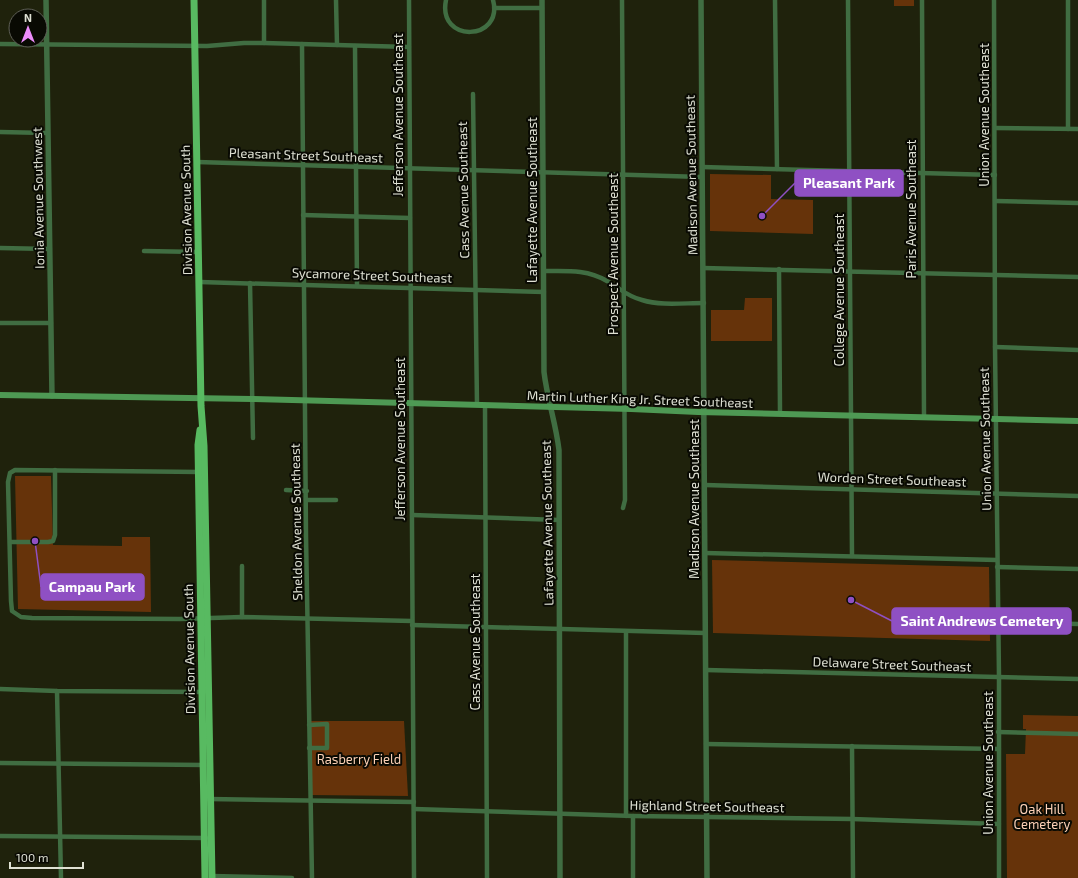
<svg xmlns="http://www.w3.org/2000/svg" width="1078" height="878" viewBox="0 0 1078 878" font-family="'Exo 2',sans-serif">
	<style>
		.green { fill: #66330a }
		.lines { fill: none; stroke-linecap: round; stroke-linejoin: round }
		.minor { stroke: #406d42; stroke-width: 4.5 }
		.tertiary { stroke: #406d42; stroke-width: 5.5 }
		.secondary { stroke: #4e9954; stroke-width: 6 }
		.primary { stroke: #58ba61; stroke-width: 7 }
		.labels { text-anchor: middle; stroke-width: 4; stroke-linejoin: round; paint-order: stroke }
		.street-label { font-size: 13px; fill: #dfe1d4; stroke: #090a03 }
		.park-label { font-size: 13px; fill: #fdd1b6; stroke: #090a03 }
		.leader { fill: none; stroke: #8f50c3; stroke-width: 1.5 }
		.callout-dot { fill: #8f50c3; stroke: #090a03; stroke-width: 1.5 }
		.callout { fill: #8f50c3; stroke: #8f50c3; stroke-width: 1.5 }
		.callout-label { font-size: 14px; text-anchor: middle; font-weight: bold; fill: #fff }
	</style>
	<rect width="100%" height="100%" fill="#1f220c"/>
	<g class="green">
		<rect x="894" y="0" width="20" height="6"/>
		<path d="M 710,174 L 771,175 L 771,199 L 813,200 L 813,234 L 710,231 Z"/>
		<path d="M 745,298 L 772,298 L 772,341 L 711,341 L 711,310 L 744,310 Z"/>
		<path d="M 15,476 L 51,476 L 53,545 L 122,546 L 122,537 L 150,537 L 151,612 L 18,609 Z"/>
		<path d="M 712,560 L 989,567 L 990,641 L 713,633 Z"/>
		<path d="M 1023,715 L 1078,716 L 1078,878 L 1007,878 L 1006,754 L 1025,754 L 1026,729 L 1023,729 Z"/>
		<path d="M 309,721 L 404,721 L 408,796 L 310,795 Z"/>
	</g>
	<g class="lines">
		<g class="minor">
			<path d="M 264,0 L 264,43"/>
			<path d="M 336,0 L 337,45"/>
			<path d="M 409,0 L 414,878"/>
			<path d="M 446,0 C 437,44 504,41 493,0"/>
			<path d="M 622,0 L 625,500 L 623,508"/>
			<path d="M 775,0 L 777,169"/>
			<path d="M 848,0 L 852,556"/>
			<path d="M 922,0 L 924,417"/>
			<path d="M 994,0 L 995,347 L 999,677 L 999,878"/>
			<path d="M 1068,0 L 1068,129"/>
			<path d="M 494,8 L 542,8"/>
			<path d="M 0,44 L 207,46 L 244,43 L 264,43 L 409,47"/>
			<path d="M 302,44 L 306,535 L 312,878"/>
			<path d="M 355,46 L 357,286"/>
			<path d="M 473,94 L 477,405"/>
			<path d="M 995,128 L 1078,129"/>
			<path d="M 0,132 L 47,133"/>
			<path d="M 197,162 L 702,177"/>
			<path d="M 702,167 L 995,175"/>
			<path d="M 995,201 L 1078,203"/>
			<path d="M 303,215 L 410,218"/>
			<path d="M 0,248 L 50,249"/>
			<path d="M 144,251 L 199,252"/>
			<path d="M 703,268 L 1078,277"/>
			<path d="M 779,269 L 780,413"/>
			<path d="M 544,271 C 566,271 587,269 607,281 C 620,288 626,296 642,300 C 661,306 683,303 704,303"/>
			<path d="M 200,282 L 544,292"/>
			<path d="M 250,283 L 253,438"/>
			<path d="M 0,323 L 51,323"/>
			<path d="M 995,347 L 1078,350"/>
			<path d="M 485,405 L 487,878"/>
			<path d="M 200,472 L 15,470 L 10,473 L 8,482 L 11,601 L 12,611 L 21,617 L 32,618 L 180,619 L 242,617 L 412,621"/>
			<path d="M 705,485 L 1078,496"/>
			<path d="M 286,490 L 307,491"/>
			<path d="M 306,500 L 336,500"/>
			<path d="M 412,515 L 559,520"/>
			<path d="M 10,542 L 48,542 L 53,541 L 55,535 L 55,470"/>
			<path d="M 705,553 L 997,560"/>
			<path d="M 242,566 L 242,617"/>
			<path d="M 997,567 L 1078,569"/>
			<path d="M 998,622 L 1078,624"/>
			<path d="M 412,625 C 510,628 608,631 705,633"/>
			<path d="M 706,670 L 1078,679"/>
			<path d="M 0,689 L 57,691 L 204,692"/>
			<path d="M 57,691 L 61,878"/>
			<path d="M 309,725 L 327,724 L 327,748 L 309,748"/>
			<path d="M 998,732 L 1078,734"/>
			<path d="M 706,744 L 999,749"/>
			<path d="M 852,746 L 853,878"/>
			<path d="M 0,763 L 204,765"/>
			<path d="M 209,799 L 414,802"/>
			<path d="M 414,809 L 633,816 L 852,819 L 999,824"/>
			<path d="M 626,816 L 626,632"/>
			<path d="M 633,816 L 633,878"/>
			<path d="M 0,836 L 206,838"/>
			<path d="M 212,876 L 292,878"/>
		</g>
		<g class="tertiary">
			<path d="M 46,0 L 52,396"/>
			<path d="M 542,0 L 544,372 C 547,398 556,424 559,450 L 560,878"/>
			<path d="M 701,0 L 707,878"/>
		</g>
		<path class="secondary" d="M 0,395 L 252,399 L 631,409 L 698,412 L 1078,421"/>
		<g class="primary">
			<path d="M 194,0 L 201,406 L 204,446 L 212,878"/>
			<path d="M 200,430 L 198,445 L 205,878"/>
		</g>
	</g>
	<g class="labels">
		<g class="street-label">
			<text transform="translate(398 115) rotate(-90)" y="5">Jefferson Avenue Southeast</text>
			<text transform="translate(984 115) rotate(-90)" y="5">Union Avenue Southeast</text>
			<text transform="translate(306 155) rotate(2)" y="5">Pleasant Street Southeast</text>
			<text transform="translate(691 175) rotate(-91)" y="5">Madison Avenue Southeast</text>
			<text transform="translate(463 190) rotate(-91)" y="5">Cass Avenue Southeast</text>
			<text transform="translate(38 198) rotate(-91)" y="5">Ionia Avenue Southwest</text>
			<text transform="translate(532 200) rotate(-90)" y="5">Lafayette Avenue Southeast</text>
			<text transform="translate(911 209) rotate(-90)" y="5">Paris Avenue Southeast</text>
			<text transform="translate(186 210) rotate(-91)" y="5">Division Avenue South</text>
			<text transform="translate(613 254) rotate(-90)" y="5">Prospect Avenue Southeast</text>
			<text transform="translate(372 275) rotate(2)" y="5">Sycamore Street Southeast</text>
			<text transform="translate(839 290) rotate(-90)" y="5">College Avenue Southeast</text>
			<text transform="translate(640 399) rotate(2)" y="5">Martin Luther King Jr. Street Southeast</text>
			<text transform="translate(400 439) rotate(-90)" y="5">Jefferson Avenue Southeast</text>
			<text transform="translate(985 439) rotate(-91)" y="5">Union Avenue Southeast</text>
			<text transform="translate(892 479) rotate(2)" y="5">Worden Street Southeast</text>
			<text transform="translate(694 499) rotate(-90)" y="5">Madison Avenue Southeast</text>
			<text transform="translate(296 522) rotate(-91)" y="5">Sheldon Avenue Southeast</text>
			<text transform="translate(547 523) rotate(-91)" y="5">Lafayette Avenue Southeast</text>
			<text transform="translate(475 642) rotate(-90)" y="5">Cass Avenue Southeast</text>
			<text transform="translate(189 649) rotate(-91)" y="5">Division Avenue South</text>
			<text transform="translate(892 664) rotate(2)" y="5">Delaware Street Southeast</text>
			<text transform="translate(988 763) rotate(-90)" y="5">Union Avenue Southeast</text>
			<text transform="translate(707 806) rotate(1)" y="5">Highland Street Southeast</text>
		</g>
		<g class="park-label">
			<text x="359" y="764">Rasberry Field</text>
			<text x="1042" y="814">Oak Hill<tspan x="1042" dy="15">Cemetery</tspan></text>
		</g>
	</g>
	<path class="leader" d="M762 216L795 183M35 541L41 587M851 600L892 621"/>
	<g class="callout-dot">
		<circle cx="762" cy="216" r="4"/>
		<circle cx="35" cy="541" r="4"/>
		<circle cx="851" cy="600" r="4"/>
	</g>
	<g class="callout">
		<rect x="795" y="170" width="108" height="26" rx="4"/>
		<rect x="41" y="574" width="103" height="26" rx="4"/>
		<rect x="892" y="608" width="179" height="26" rx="4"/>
	</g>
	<g class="callout-label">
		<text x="849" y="188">Pleasant Park</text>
		<text x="92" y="592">Campau Park</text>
		<text x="982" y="626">Saint Andrews Cemetery</text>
	</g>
	<g transform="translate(28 28)"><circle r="19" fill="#090a03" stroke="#5f6057"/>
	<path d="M0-3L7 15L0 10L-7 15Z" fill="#ec8cfa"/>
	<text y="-6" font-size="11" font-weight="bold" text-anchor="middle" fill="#dfe1d4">N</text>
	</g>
	<path d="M10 862v6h73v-6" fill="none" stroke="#dfe1d4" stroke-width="2"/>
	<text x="16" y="862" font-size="12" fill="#dfe1d4" stroke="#090a03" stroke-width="3" paint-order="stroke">100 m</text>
</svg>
